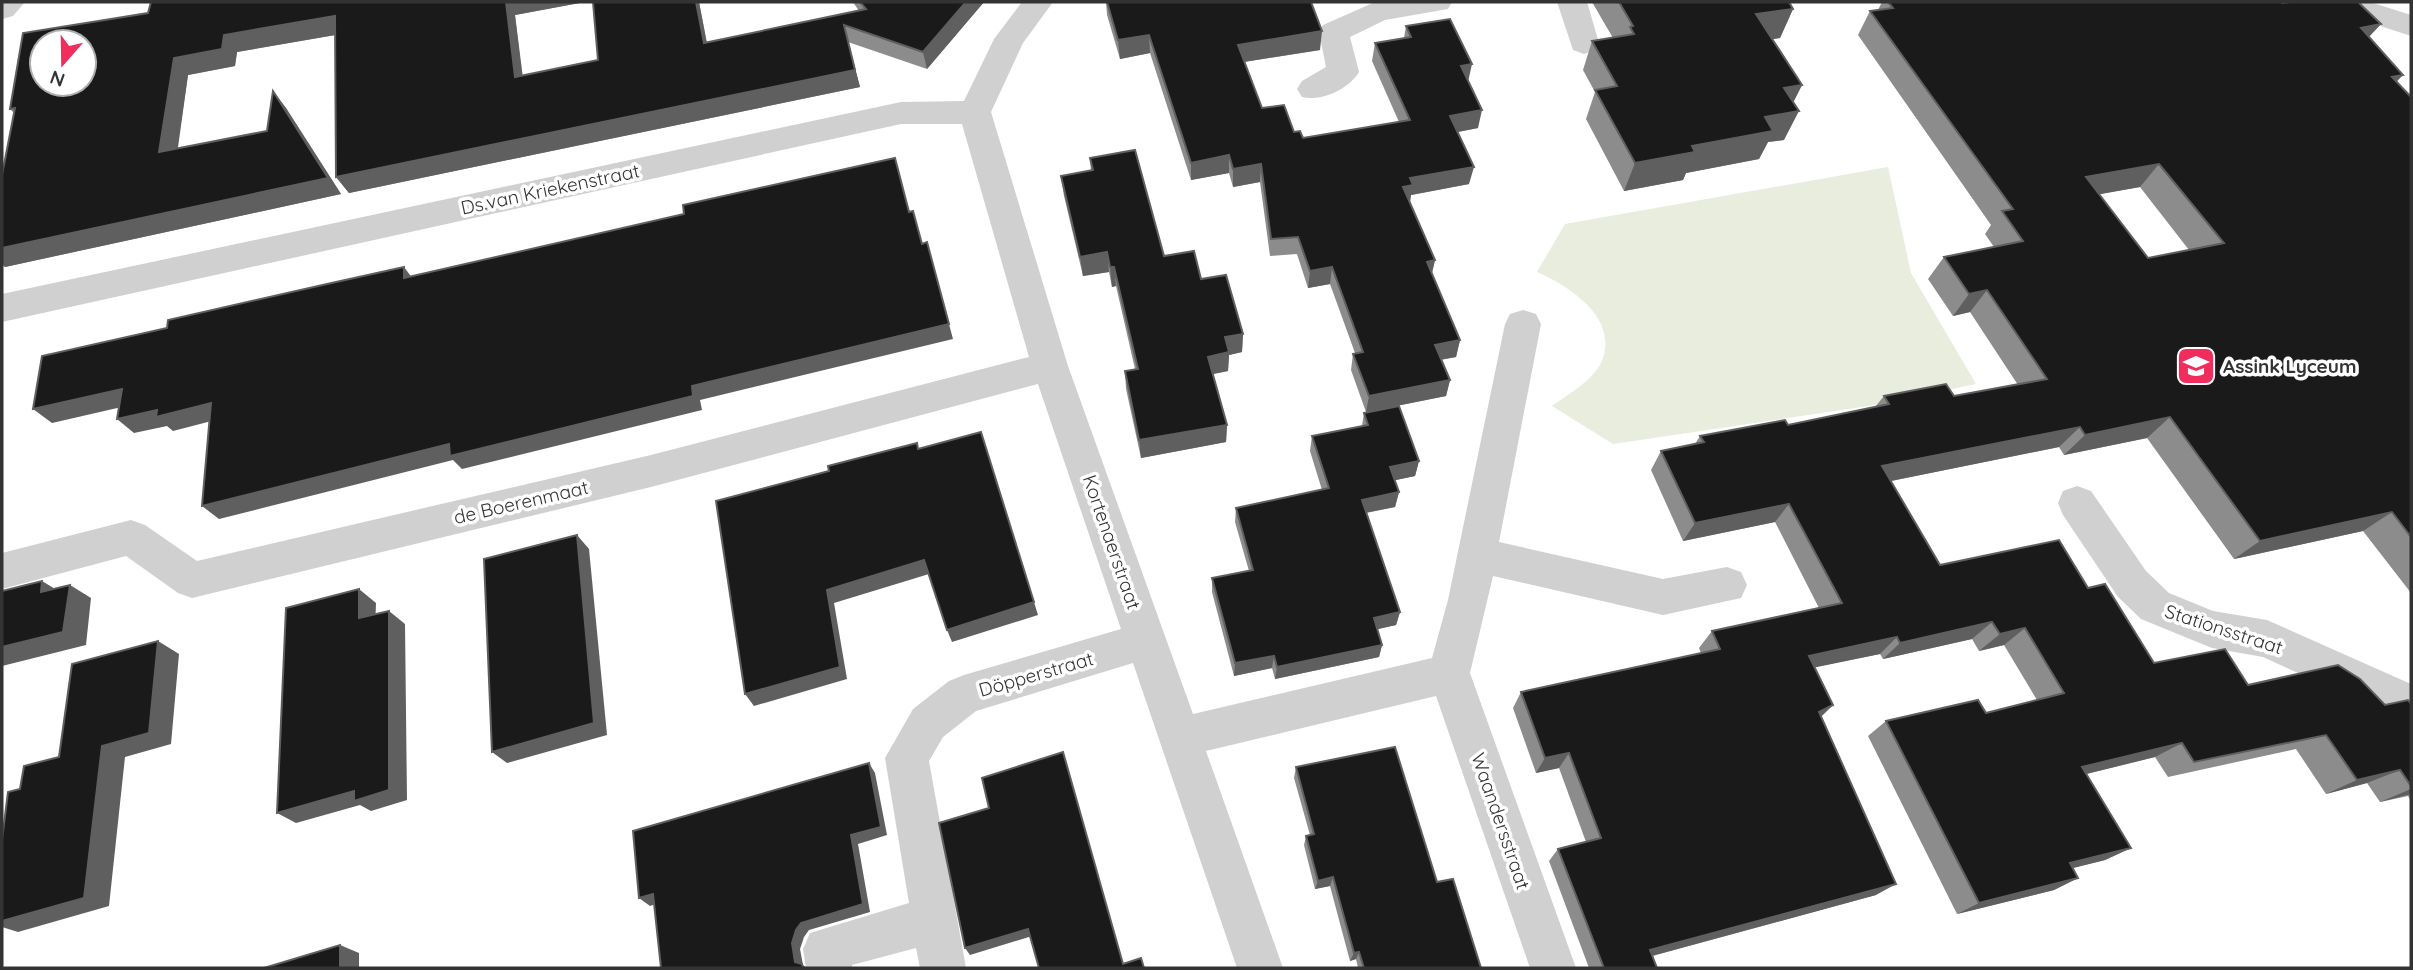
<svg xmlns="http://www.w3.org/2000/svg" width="2413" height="970" viewBox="0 0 2413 970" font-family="Quicksand,sans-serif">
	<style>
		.green { fill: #e8edde }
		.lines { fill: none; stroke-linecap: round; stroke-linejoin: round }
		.minor { fill: #d0d0d0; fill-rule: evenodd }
		.wall { fill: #8c8c8c; fill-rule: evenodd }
		.shaded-wall { fill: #5f5f5f }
		.building { fill: #1a1a1a; stroke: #5f5f5f; stroke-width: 2; fill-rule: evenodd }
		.labels { text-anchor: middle; stroke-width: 7; stroke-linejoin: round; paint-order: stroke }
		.street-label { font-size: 19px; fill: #333; stroke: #fff }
		.poi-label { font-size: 19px; font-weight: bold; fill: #333; stroke: #fff; text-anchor: start }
	</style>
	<rect width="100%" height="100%" fill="#fff"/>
	<path class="green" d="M 1888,167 L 1911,273 L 1976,384 L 1875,405 L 1613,444 L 1552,406 C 1570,393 1596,379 1603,358 C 1617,317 1569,286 1537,272 L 1565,224 Z"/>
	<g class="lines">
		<g class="minor">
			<path d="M 2,2 L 25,2 L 13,16 L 2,19 Z"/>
			<path d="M 1022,2 L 1053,2 L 1023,43 L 991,112 L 1068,366 L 1193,714 L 1432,658 L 1448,600 L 1505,324 L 1510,314 L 1523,310 L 1536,314 L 1541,324 L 1499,542 L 1663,579 L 1727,567 L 1741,572 L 1747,585 L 1741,598 L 1663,615 L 1493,576 L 1470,673 L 1576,968 L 1530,968 L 1436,696 L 1206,751 L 1283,968 L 1237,968 L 1133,663 L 976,711 L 943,737 L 929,761 L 966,968 L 920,968 L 916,948 L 852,965 L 852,968 L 806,968 L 803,949 L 810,933 L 909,903 L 885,758 L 913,709 L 949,681 L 964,675 L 1121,629 L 1038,384 L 651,487 L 192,598 L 178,593 L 126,556 L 2,589 L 2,553 L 131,520 L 145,525 L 197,561 L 651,455 L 1029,357 L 962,124 L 901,124 L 2,322 L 2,294 L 901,102 L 964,101 L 994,39 Z"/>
			<path d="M 1375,2 L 1452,2 L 1448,9 L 1385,20 L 1350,37 L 1359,72 C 1349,89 1321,102 1302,97 L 1297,89 L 1302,81 L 1326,67 L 1319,32 L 1323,25 Z"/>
			<path d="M 1557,2 L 1587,2 L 1599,43 L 1595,50 L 1584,54 L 1573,50 Z"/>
			<path d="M 2324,2 L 2370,2 L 2411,15 L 2411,36 L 2328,9 Z"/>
			<path d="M 2077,486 L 2091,491 L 2146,571 L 2169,593 L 2213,611 L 2267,620 L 2411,684 L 2411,725 L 2263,657 L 2212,648 L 2141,619 L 2118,597 L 2063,515 L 2058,503 L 2063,491 Z"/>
		</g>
	</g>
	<g class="wall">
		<path d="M 151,2 L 585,2 L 515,15 L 522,76 L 598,60 L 699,2 L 707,43 L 859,11 L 853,2 L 984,2 L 927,69 L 848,42 L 860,87 L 349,193 L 336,177 L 335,35 L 237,52 L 235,66 L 188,75 L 177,149 L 267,131 L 273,91 L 286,108 L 341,194 L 5,267 L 2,264 L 2,175 L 14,113 L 10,109 L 148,13 Z"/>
		<path d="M 1106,2 L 1311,2 L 1320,50 L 1244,62 L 1262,108 L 1303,138 L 1399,122 L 1372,61 L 1375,43 L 1404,38 L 1406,26 L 1468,81 L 1478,128 L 1458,132 L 1469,184 L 1411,195 L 1409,203 L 1435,260 L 1432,273 L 1460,340 L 1456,357 L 1441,360 L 1450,380 L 1446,396 L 1366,412 L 1351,370 L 1353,354 L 1355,353 L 1330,284 L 1308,288 L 1297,254 L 1270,256 L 1260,182 L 1233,187 L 1229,173 L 1191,180 L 1150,53 L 1120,59 L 1107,15 Z"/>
		<path d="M 1592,2 L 1789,2 L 1793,9 L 1780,38 L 1772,39 L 1802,85 L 1793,102 L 1784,140 L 1768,142 L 1759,159 L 1686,173 L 1683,180 L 1624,191 L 1586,119 L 1595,92 L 1583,70 L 1592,41 L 1613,38 Z"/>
		<path d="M 1882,2 L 2281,2 L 2282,3 L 2381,24 L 2369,37 L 2397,82 L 2411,97 L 2411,593 L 2363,531 L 2234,559 L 2147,438 L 2064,455 L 2059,447 L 1891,481 L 1940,565 L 2088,588 L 2154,663 L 2248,685 L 2385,705 L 2411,704 L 2411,801 L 2408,796 L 2380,802 L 2367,783 L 2326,794 L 2296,749 L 2168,777 L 2155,757 L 2086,774 L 2131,848 L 2105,860 L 2073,868 L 2078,878 L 2054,890 L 1957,914 L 1868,736 L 1886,721 L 1986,713 L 2037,700 L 2004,645 L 1979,651 L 1972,639 L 1883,659 L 1880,654 L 1814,667 L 1833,705 L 1821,717 L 1876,895 L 1652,956 L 1657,968 L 1589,968 L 1549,861 L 1558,849 L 1586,842 L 1559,768 L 1536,773 L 1513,708 L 1521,692 L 1701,653 L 1699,648 L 1712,631 L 1819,608 L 1775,522 L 1683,541 L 1651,470 L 1661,451 L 1695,444 L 1700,436 L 1788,425 L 1875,407 L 1884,396 L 1954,396 L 2018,385 L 1970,312 L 1953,316 L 1928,279 L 1944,257 L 1994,247 L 1985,234 L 1991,225 L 1858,35 L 1870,11 L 1878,10 ZM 2140,187 L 2189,250 L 2148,258 L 2099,194 Z"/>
		<path d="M 1090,158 L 1164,256 L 1201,279 L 1243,334 L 1242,352 L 1229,355 L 1228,371 L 1213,374 L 1227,425 L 1226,442 L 1141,458 L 1126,389 L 1125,371 L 1135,369 L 1116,286 L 1112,287 L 1109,272 L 1083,276 L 1064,196 L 1061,176 L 1091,171 Z"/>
		<path d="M 1364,413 L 1419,461 L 1415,476 L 1395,480 L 1399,492 L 1395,507 L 1366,513 L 1400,612 L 1396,625 L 1377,629 L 1382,645 L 1379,657 L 1275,679 L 1272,668 L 1234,676 L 1212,592 L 1212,578 L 1249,571 L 1235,522 L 1236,508 L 1322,490 L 1310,451 L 1312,436 L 1362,426 Z"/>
		<path d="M 1296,767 L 1437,882 L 1481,968 L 1358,968 L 1356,959 L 1350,961 L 1330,886 L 1315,889 L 1304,845 L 1306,836 L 1310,835 L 1294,778 Z"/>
	</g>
	<g class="shaded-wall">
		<path d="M 506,2 L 585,2 L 515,15 L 525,94 L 515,77 Z"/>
		<path d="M 696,2 L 699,2 L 710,60 L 704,43 Z"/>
		<path d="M 966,2 L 984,2 L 927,69 L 923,52 Z"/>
		<path d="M 1793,9 L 1780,38 L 1744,44 L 1756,14 Z"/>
		<path d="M 335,16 L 347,33 L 237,52 L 235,66 L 188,75 L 175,169 L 159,152 L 174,58 L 224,35 Z"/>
		<path d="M 2381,24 L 2358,48 L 2361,28 Z"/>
		<path d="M 844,25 L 860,87 L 349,193 L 336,177 Z"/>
		<path d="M 1322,31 L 1320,50 L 1237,63 L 1238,45 Z"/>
		<path d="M 1149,35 L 1150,53 L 1120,59 L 1118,40 Z"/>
		<path d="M 1472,64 L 1468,82 L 1461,66 Z"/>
		<path d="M 2403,75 L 2380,99 L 2392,77 Z"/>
		<path d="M 1802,85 L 1788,113 L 1799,111 L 1784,140 L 1768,142 L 1759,159 L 1686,173 L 1683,180 L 1624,191 L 1635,163 L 1692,146 L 1765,117 L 1784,88 Z"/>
		<path d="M 273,91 L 286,108 L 341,194 L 5,267 L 2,264 L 2,248 L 328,178 Z"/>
		<path d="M 1482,110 L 1478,128 L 1447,134 L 1450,116 Z"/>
		<path d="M 1229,155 L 1229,173 L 1191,180 L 1191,163 Z"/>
		<path d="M 1261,164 L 1260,182 L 1233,187 L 1233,169 Z"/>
		<path d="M 2159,164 L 2140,187 L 2068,200 L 2086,177 Z"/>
		<path d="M 1474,167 L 1469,184 L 1411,195 L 1410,203 L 1399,204 L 1403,187 L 1410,178 Z"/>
		<path d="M 927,242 L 953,339 L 700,400 L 702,410 L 462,469 L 453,460 L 219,519 L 202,506 L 449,444 L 692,386 Z"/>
		<path d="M 1107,252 L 1109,272 L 1083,276 L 1080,257 Z"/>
		<path d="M 1435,260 L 1431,277 L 1427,262 Z"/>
		<path d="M 404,267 L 416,283 L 404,278 Z"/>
		<path d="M 1110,267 L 1114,267 L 1116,286 L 1112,287 Z"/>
		<path d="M 1332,267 L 1330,284 L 1308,288 L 1310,271 Z"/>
		<path d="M 1987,290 L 1970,312 L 1953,316 L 1969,294 Z"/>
		<path d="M 1243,334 L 1242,352 L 1229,355 L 1228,371 L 1208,375 L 1208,357 L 1225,337 Z"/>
		<path d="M 1460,340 L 1456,357 L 1432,361 L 1435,345 Z"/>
		<path d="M 1450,380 L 1446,396 L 1366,412 L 1369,396 Z"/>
		<path d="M 122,389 L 139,403 L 52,423 L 33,409 Z"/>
		<path d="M 211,403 L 227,417 L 173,431 L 167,426 L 134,433 L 117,419 L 157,410 Z"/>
		<path d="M 2170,417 L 2147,438 L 2064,455 L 2085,435 Z"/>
		<path d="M 1227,425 L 1226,442 L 1141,458 L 1139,440 Z"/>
		<path d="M 2080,427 L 2059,447 L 1866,486 L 1882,466 Z"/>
		<path d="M 1419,461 L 1415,476 L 1387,482 L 1390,467 Z"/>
		<path d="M 1399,492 L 1395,507 L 1359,514 L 1362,500 Z"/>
		<path d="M 1789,504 L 1775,522 L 1683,541 L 1695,523 Z"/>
		<path d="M 2392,512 L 2363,531 L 2234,559 L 2260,541 Z"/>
		<path d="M 577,535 L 589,549 L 607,735 L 507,763 L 492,752 Z"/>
		<path d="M 924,560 L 929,574 L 834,603 L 847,679 L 754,706 L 745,694 L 827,590 Z"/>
		<path d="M 42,581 L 65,595 L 41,592 Z"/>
		<path d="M 70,585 L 91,598 L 86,645 L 2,666 L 2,647 Z"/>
		<path d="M 359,589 L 376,603 L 375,631 L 359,618 Z"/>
		<path d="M 1034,602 L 1038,615 L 952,642 L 947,630 Z"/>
		<path d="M 389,611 L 405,624 L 407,800 L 371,811 L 360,805 L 296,823 L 277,813 Z"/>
		<path d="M 1400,612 L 1396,625 L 1370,631 L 1374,618 Z"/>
		<path d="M 1992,622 L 1972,639 L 1883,659 L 1900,643 Z"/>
		<path d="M 2025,628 L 2004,645 L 1979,651 L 2000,634 Z"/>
		<path d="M 1897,637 L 1880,654 L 1793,672 L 1809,656 Z"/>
		<path d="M 158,641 L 179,654 L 171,744 L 125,757 L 109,906 L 18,932 L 2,927 L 2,921 L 102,746 Z"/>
		<path d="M 1382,645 L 1379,657 L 1275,679 L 1277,667 Z"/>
		<path d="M 1274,656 L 1272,668 L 1234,676 L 1235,663 Z"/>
		<path d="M 1833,705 L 1816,721 L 1819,712 Z"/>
		<path d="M 2182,743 L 2155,757 L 2058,781 L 2082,767 Z"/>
		<path d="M 1569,753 L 1559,768 L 1536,773 L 1545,758 Z"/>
		<path d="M 869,763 L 875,773 L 887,835 L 858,844 L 870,912 L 809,930 L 804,937 L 800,949 L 803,965 L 807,968 L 803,968 L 795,962 L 792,943 L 796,930 L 801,923 L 851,835 Z"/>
		<path d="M 2400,770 L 2367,783 L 2326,794 L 2357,780 Z"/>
		<path d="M 2411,789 L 2411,794 L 2380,802 Z"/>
		<path d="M 2131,848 L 2105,860 L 2045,875 L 2070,863 Z"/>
		<path d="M 1333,877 L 1330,886 L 1315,889 L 1318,881 Z"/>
		<path d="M 2078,878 L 2054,890 L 1957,914 L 1979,903 Z"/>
		<path d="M 1896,884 L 1876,895 L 1637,960 L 1650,950 Z"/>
		<path d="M 653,894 L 664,901 L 650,906 L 639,898 Z"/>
		<path d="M 1028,929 L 1032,936 L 970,955 L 965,948 Z"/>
		<path d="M 340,945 L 359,953 L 359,968 L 340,968 Z"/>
		<path d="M 1359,952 L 1356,959 L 1350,961 L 1354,953 Z"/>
	</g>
	<g class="building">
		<path d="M 151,2 L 506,2 L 515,77 L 598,60 L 593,2 L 696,2 L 704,43 L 866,9 L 860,2 L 966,2 L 923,52 L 844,25 L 855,70 L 336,177 L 335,16 L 224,35 L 222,49 L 174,58 L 159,152 L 267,131 L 273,91 L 328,178 L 2,248 L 2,175 L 15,108 L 10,109 L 23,33 L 148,13 ZM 42,42 L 84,42 L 84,84 L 42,84 Z"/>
		<path d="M 1107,2 L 1311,2 L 1322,31 L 1238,45 L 1262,108 L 1284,105 L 1294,132 L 1300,131 L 1303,138 L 1410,120 L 1375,43 L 1411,37 L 1406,26 L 1450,19 L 1472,64 L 1461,66 L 1482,110 L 1450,116 L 1474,167 L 1410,178 L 1413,185 L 1403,187 L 1435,260 L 1427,262 L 1460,340 L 1435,345 L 1450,380 L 1369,396 L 1353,354 L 1363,352 L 1332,267 L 1310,271 L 1298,237 L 1271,239 L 1261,164 L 1233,169 L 1229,155 L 1191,163 L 1149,35 L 1118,40 Z"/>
		<path d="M 1619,2 L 1789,2 L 1793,9 L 1756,14 L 1802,85 L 1784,88 L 1799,111 L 1765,117 L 1773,131 L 1692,146 L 1695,152 L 1635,163 L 1595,90 L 1617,86 L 1592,41 L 1634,34 L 1630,27 L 1633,26 Z"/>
		<path d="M 1888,2 L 2281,2 L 2282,3 L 2290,2 L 2358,2 L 2381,24 L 2361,28 L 2403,75 L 2392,77 L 2411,97 L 2411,537 L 2392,512 L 2260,541 L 2170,417 L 2085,435 L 2080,427 L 1882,466 L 1940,565 L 2059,540 L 2088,588 L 2105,584 L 2154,663 L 2225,649 L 2248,685 L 2338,665 L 2360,679 L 2385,705 L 2408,700 L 2411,704 L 2411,786 L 2400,770 L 2357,780 L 2326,735 L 2194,762 L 2182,743 L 2082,767 L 2131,848 L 2070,863 L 2078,878 L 1979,903 L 1886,721 L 1978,700 L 1986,713 L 2064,693 L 2025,628 L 2000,634 L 1992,622 L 1900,643 L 1897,637 L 1809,656 L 1833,705 L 1819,712 L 1896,884 L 1650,950 L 1657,968 L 1604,968 L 1558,849 L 1601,838 L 1569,753 L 1545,758 L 1521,692 L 1720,649 L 1712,631 L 1842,603 L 1789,504 L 1695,523 L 1661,451 L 1704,442 L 1700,436 L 1785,420 L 1788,425 L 1889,404 L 1884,396 L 1946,384 L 1954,396 L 2047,379 L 1987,290 L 1969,294 L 1944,257 L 2023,241 L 2002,211 L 2013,209 L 1870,11 L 1893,8 ZM 2159,164 L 2224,243 L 2148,258 L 2086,177 Z"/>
		<path d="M 1135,150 L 1164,256 L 1194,251 L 1201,279 L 1226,275 L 1243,334 L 1225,337 L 1229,352 L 1208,357 L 1227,425 L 1139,440 L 1125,371 L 1138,369 L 1114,267 L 1110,267 L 1107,252 L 1080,257 L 1061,176 L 1093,170 L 1090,158 Z"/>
		<path d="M 895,158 L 909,212 L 913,211 L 922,244 L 927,242 L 949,324 L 692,386 L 693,396 L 450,456 L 449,444 L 202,506 L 211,403 L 156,417 L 157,410 L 117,419 L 122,389 L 33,409 L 42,356 L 167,328 L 168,320 L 327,284 L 404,267 L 404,278 L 684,214 L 683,205 Z"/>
		<path d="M 1399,406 L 1419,461 L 1390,467 L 1399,492 L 1362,500 L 1400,612 L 1374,618 L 1382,645 L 1277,667 L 1274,656 L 1235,663 L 1212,578 L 1253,570 L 1236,508 L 1329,488 L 1312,436 L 1368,425 L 1364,413 Z"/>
		<path d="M 981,432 L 1034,602 L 947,630 L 924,560 L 827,590 L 840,667 L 745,694 L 716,501 L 829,471 L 828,466 L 917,443 L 918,449 Z"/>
		<path d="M 577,535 L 594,723 L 492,752 L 484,559 Z"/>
		<path d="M 42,581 L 41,592 L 70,585 L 63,632 L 2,647 L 2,591 Z"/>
		<path d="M 359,589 L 359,618 L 389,611 L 389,790 L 354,801 L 354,791 L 277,813 L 286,608 Z"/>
		<path d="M 158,641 L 149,733 L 102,746 L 84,898 L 2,921 L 2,840 L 8,792 L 20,789 L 24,766 L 59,757 L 72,664 Z"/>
		<path d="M 1395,747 L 1437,882 L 1453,879 L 1481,968 L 1364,968 L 1359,952 L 1354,953 L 1333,877 L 1318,881 L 1306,836 L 1314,834 L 1296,767 Z"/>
		<path d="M 1063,752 L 1123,964 L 1141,958 L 1144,968 L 1039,968 L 1028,929 L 965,948 L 939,823 L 989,808 L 982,778 Z"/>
		<path d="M 869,763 L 881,827 L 851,835 L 863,904 L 801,923 L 796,930 L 792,943 L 795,962 L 802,964 L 803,968 L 661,968 L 653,894 L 639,898 L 633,831 Z"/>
		<path d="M 340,945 L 340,968 L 264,968 Z"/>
	</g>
	<defs>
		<g id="school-square" transform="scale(2.0125)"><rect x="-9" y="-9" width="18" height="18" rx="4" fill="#f12d5d" stroke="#fff"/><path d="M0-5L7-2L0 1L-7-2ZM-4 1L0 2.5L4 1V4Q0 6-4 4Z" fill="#fff"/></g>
	</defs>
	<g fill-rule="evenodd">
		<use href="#school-square" x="2196" y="366"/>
	</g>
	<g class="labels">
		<g class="street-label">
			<text transform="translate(550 189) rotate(-12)" y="7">Ds.van Kriekenstraat</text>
			<text transform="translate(521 502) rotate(-13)" y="7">de Boerenmaat</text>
			<text transform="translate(1112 542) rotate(71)" y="7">Kortenaerstraat</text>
			<text transform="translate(2224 629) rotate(18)" y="7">Stationsstraat</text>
			<text transform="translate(1036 674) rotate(-16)" y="7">Döpperstraat</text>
			<text transform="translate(1501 821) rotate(71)" y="7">Waandersstraat</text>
		</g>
		<g class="poi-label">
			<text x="2223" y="373">Assink Lyceum</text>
		</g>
	</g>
	<rect width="2413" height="970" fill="none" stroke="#333333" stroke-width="7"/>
	<g transform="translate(63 63) rotate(200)"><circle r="33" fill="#ffffff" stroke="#adadad" stroke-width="2"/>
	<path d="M0-5L12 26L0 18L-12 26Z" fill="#f12d5d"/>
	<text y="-10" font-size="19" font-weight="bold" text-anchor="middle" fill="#333333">N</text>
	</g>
</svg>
